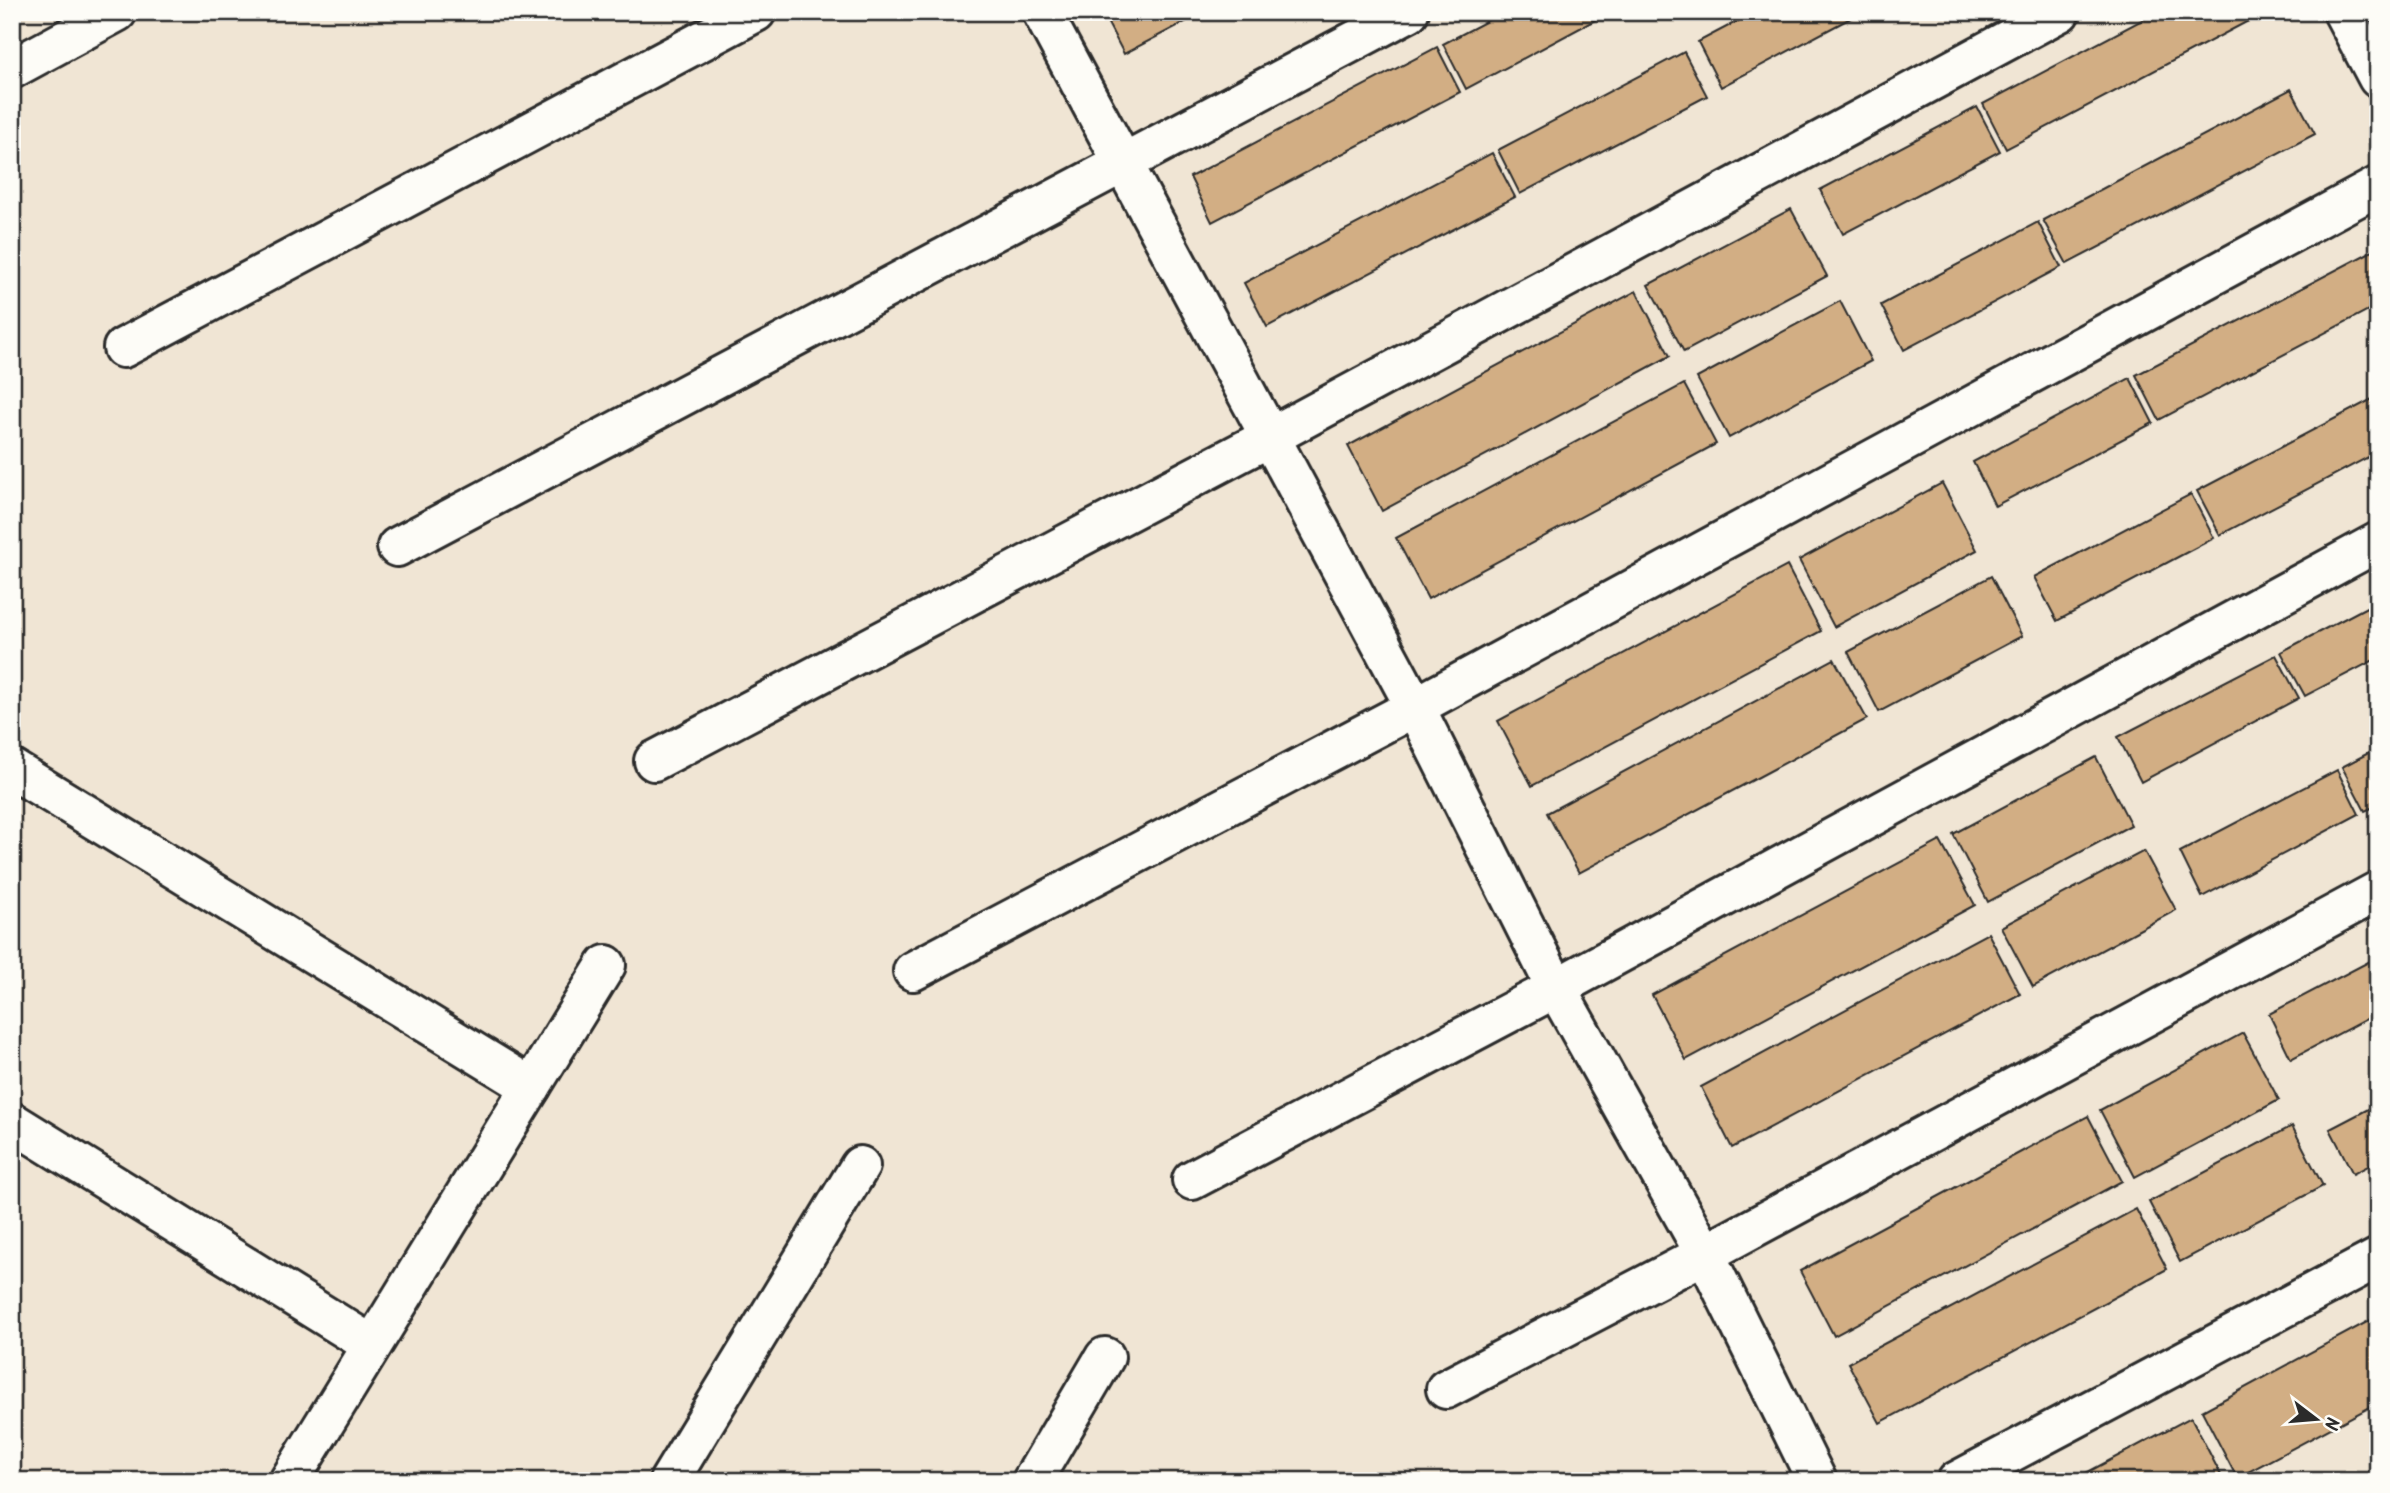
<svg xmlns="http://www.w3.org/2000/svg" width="2390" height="1493" viewBox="0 0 2390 1493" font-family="Kalam,sans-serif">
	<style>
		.building { fill: #d2ae84; stroke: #2b2b2b; stroke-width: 2 }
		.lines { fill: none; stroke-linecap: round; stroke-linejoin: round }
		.street-casing { stroke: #2b2b2b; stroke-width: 44 }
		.street { stroke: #fdfcf7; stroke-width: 38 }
	</style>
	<rect width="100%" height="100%" fill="#f0e5d4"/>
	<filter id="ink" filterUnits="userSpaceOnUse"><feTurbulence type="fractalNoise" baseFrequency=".0143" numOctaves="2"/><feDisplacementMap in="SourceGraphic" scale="14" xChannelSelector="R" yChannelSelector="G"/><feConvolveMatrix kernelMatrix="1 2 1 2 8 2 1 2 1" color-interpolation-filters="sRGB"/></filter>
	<g filter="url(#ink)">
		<g class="building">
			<path d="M 1102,12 L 1204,12 L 1124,54 Z"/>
			<path d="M 1504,12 L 1610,12 L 1466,89 L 1443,44 Z"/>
			<path d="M 1755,12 L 1862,12 L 1721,87 L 1698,42 Z"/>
			<path d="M 2157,12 L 2251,12 L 2254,18 L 2006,149 L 1983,104 Z"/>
			<path d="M 1437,47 L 1460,92 L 1212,222 L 1190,177 Z"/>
			<path d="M 1684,52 L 1707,96 L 1520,194 L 1498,150 Z"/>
			<path d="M 2291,89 L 2315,134 L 2067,264 L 2043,220 Z"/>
			<path d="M 1977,107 L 2000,151 L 1843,234 L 1820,190 Z"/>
			<path d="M 1492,153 L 1515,197 L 1267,327 L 1244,283 Z"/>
			<path d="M 1791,209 L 1827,276 L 1684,352 L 1648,285 Z"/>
			<path d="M 2038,222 L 2061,267 L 1904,350 L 1881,305 Z"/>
			<path d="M 2378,248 L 2378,305 L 2159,420 L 2136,375 Z"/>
			<path d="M 1636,291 L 1670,356 L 1382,511 L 1348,446 Z"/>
			<path d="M 1840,301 L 1871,361 L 1729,438 L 1697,378 Z"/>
			<path d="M 2130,378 L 2153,423 L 1995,506 L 1973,462 Z"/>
			<path d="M 1684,384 L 1716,444 L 1428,599 L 1396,538 Z"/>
			<path d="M 2378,396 L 2378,452 L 2220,535 L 2197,491 Z"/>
			<path d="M 1942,483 L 1977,550 L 1834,627 L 1799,560 Z"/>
			<path d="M 2191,494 L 2214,538 L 2057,621 L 2034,577 Z"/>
			<path d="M 1787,566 L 1821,631 L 1532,786 L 1498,721 Z"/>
			<path d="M 1991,576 L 2022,636 L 1879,712 L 1848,652 Z"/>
			<path d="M 2378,601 L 2378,658 L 2305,696 L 2281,652 Z"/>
			<path d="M 2276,655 L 2299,698 L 2141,782 L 2118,737 Z"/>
			<path d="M 1834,659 L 1867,719 L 1579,873 L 1547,813 Z"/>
			<path d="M 2378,748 L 2378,805 L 2365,811 L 2342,767 Z"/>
			<path d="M 2096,757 L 2131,825 L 1988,902 L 1953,834 Z"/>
			<path d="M 2337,770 L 2359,814 L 2202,897 L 2180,852 Z"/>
			<path d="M 1940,841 L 1975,905 L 1686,1060 L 1652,995 Z"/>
			<path d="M 2144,851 L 2176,910 L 2033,987 L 2001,927 Z"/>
			<path d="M 1988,933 L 2020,994 L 1732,1148 L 1701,1087 Z"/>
			<path d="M 2378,957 L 2378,1013 L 2291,1059 L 2269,1014 Z"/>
			<path d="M 2243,1033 L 2279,1100 L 2135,1177 L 2100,1110 Z"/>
			<path d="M 2378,1104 L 2378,1161 L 2353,1174 L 2330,1129 Z"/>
			<path d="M 2088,1116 L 2122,1181 L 1834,1336 L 1800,1271 Z"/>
			<path d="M 2292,1126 L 2323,1186 L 2180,1262 L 2149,1202 Z"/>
			<path d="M 2136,1209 L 2167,1269 L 1880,1423 L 1848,1363 Z"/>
			<path d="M 2378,1316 L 2378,1403 L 2237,1478 L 2202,1411 Z"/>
			<path d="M 2191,1417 L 2224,1481 L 2071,1481 Z"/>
		</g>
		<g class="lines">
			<g class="street-casing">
				<g id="street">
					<path d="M 1042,12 L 1415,707 L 1556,988 L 1705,1254 L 1817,1481"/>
					<path d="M 2343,12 L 2378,78"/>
					<path d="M 12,69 L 117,12"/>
					<path d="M 123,348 L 756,12"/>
					<path d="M 397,547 L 1409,12"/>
					<path d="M 654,761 L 1268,438 L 2060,12"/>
					<path d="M 12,769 L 531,1087"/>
					<path d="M 913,971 L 1415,707 L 2378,186"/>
					<path d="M 12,1122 L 372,1345"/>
					<path d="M 1192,1180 L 1556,988 L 2378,542"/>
					<path d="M 1446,1389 L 1705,1254 L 2378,891"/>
					<path d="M 289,1481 L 606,965"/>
					<path d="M 669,1481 L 860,1166"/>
					<path d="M 1032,1481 L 1105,1357"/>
					<path d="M 1957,1481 L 2378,1258"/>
				</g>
			</g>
			<use href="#street" class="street"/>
		</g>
	</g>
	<rect width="2390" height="1493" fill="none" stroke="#fdfcf7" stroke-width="42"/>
	<rect x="21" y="21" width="2348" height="1451" fill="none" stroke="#2b2b2b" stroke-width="2.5" filter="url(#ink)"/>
	<g transform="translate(2316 1419) rotate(106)" stroke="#fdfcf7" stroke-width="5" paint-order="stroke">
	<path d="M0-5L12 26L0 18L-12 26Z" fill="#2b2b2b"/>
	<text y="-10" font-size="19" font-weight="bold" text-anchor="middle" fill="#2b2b2b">N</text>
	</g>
</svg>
